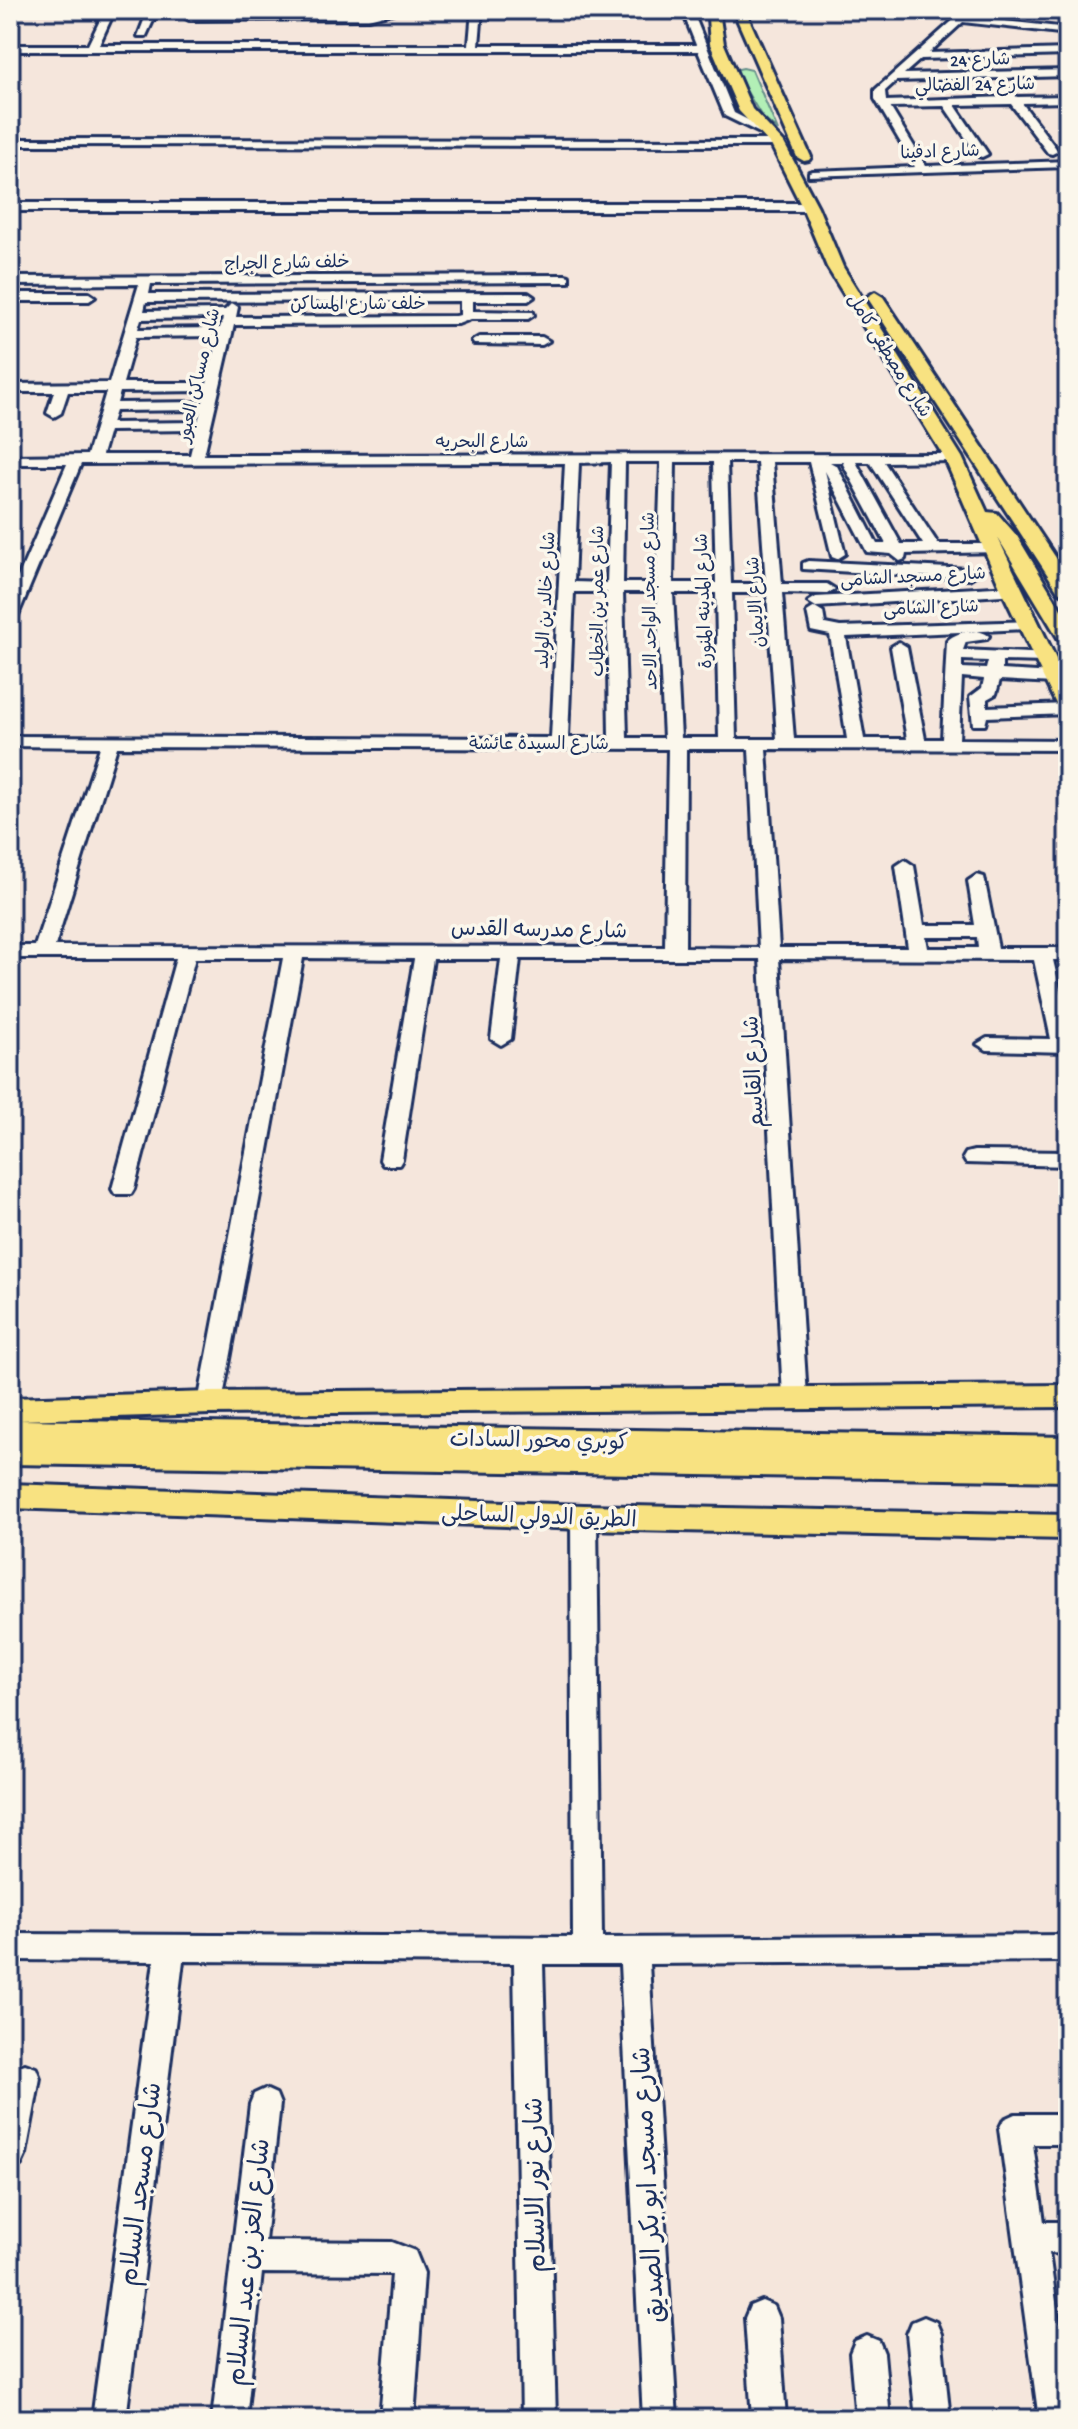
<svg xmlns="http://www.w3.org/2000/svg" width="1078" height="2429" viewBox="0 0 1078 2429" font-family="'Gochi Hand','Playpen Sans Arabic',sans-serif">
	<style>
		.green { fill: #b2efb6; stroke: #668f8a; stroke-width: 2 }
		.lines { fill: none; stroke-linecap: round; stroke-linejoin: round }
		.minor-casing { stroke: #1b2f5e; stroke-width: 6 }
		.major-casing { stroke: #1b2f5e; stroke-width: 6 }
		.minor { fill: #fbf7ec; fill-rule: evenodd }
		.major { fill: #f8e281; fill-rule: evenodd }
		.labels { text-anchor: middle; stroke-width: 7; stroke-linejoin: round; paint-order: stroke }
		.far-street-label { font-size: 18px; fill: #1b2f5e; stroke: #fbf7ec }
		.street-label { font-size: 22px; fill: #1b2f5e; stroke: #fbf7ec }
		.near-street-label { font-size: 26px; fill: #1b2f5e; stroke: #fbf7ec }
	</style>
	<rect width="100%" height="100%" fill="#f5e6dc"/>
	<filter id="ink" filterUnits="userSpaceOnUse"><feTurbulence type="fractalNoise" baseFrequency=".0125" numOctaves="2"/><feDisplacementMap in="SourceGraphic" scale="16" xChannelSelector="R" yChannelSelector="G"/><feConvolveMatrix kernelMatrix="1 2 1 2 8 2 1 2 1" color-interpolation-filters="sRGB"/></filter>
	<g filter="url(#ink)">
		<path class="green" d="M 743,68 L 752,70 L 778,131 L 762,117 L 734,70 Z"/>
		<g class="lines">
			<g class="minor-casing">
				<g id="minor">
					<path d="M 105,10 L 115,10 L 99,45 L 469,45 L 472,10 L 482,10 L 479,45 L 696,45 L 682,10 L 692,10 L 734,113 L 772,132 L 762,134 L 725,116 L 698,51 L 10,51 L 10,45 L 88,45 Z"/>
					<path d="M 148,10 L 158,10 L 146,36 L 138,36 Z"/>
					<path d="M 384,10 L 404,10 L 368,19 L 189,20 L 184,17 L 189,14 L 368,13 Z"/>
					<path d="M 929,10 L 976,10 L 969,17 L 1068,28 L 1068,34 L 963,22 L 929,53 L 1068,49 L 1068,55 L 921,59 L 904,74 L 1068,70 L 1068,76 L 896,81 L 885,91 L 886,101 L 1007,97 L 1003,92 L 1008,89 L 1017,97 L 1068,96 L 1068,102 L 1022,103 L 1058,151 L 1052,154 L 1048,153 L 1011,104 L 955,105 L 988,154 L 982,157 L 978,156 L 944,106 L 890,107 L 926,166 L 1068,161 L 1068,167 L 809,176 L 809,172 L 813,171 L 915,167 L 875,99 L 875,90 L 959,15 Z"/>
					<path d="M 10,139 L 777,140 L 783,143 L 777,146 L 10,145 Z"/>
					<path d="M 10,203 L 810,203 L 816,207 L 810,211 L 10,211 Z"/>
					<path d="M 565,275 L 569,276 L 569,282 L 151,284 L 149,294 L 528,293 L 534,297 L 528,301 L 473,301 L 473,311 L 533,312 L 534,315 L 528,319 L 471,319 L 458,324 L 234,325 L 204,455 L 958,454 L 958,460 L 953,461 L 884,462 L 938,544 L 994,544 L 999,546 L 999,552 L 906,554 L 905,559 L 900,561 L 891,554 L 867,552 L 825,471 L 845,554 L 837,559 L 832,557 L 809,462 L 772,462 L 782,584 L 827,584 L 835,589 L 827,594 L 782,593 L 794,739 L 847,739 L 830,635 L 811,631 L 807,612 L 815,607 L 823,612 L 825,624 L 840,627 L 1033,621 L 1033,627 L 1027,629 L 846,637 L 864,739 L 907,739 L 891,647 L 899,642 L 907,647 L 925,739 L 942,739 L 947,641 C 957,631 978,627 989,636 L 987,639 L 966,642 L 963,650 L 1051,654 L 1053,657 L 1045,662 L 1002,661 L 1002,670 L 1054,673 L 1062,678 L 1054,683 L 1000,680 L 996,694 L 987,699 L 987,707 L 1068,704 L 1068,714 L 987,717 L 985,725 L 973,725 L 970,697 L 982,688 L 984,679 L 962,677 L 959,739 L 1068,740 L 1068,750 L 766,749 L 779,948 L 908,948 L 896,866 L 905,860 L 914,866 L 924,925 L 975,925 L 968,881 L 977,875 L 984,877 L 998,948 L 1068,948 L 1068,960 L 1053,960 L 1068,1024 L 1068,1052 L 987,1050 L 977,1044 L 987,1038 L 1051,1039 L 1034,960 L 779,959 L 807,1397 L 803,1403 L 795,1406 L 787,1403 L 783,1397 L 760,959 L 520,959 L 511,1039 L 501,1045 L 491,1039 L 501,959 L 433,959 L 402,1160 L 399,1165 L 383,1165 L 380,1160 L 414,959 L 303,958 L 222,1403 L 218,1409 L 210,1412 L 202,1409 L 198,1403 L 283,958 L 195,958 L 134,1189 L 131,1194 L 115,1194 L 112,1189 L 176,958 L 10,958 L 10,946 L 35,946 L 100,747 L 10,746 L 10,736 L 551,738 L 565,463 L 81,464 L 18,615 L 10,620 L 10,596 L 67,464 L 10,464 L 10,456 L 87,455 L 106,392 L 68,392 L 61,413 L 54,417 L 47,413 L 54,392 L 10,392 L 10,384 L 109,383 L 139,284 L 10,285 L 10,277 ZM 460,301 L 460,315 L 456,316 L 236,317 L 238,307 L 232,303 L 225,310 L 144,311 L 146,302 ZM 223,318 L 220,328 L 138,329 L 141,319 ZM 219,336 L 207,383 L 123,383 L 136,337 ZM 205,391 L 203,402 L 117,403 L 120,392 ZM 201,410 L 198,422 L 111,423 L 115,411 ZM 196,430 L 190,455 L 102,455 L 109,431 ZM 611,462 L 607,583 L 574,582 L 579,463 ZM 625,462 L 661,462 L 657,583 L 623,583 ZM 675,462 L 713,462 L 716,583 L 673,583 ZM 727,462 L 757,462 L 766,584 L 731,584 ZM 830,462 L 844,462 L 843,464 L 886,544 L 877,544 L 837,466 ZM 856,462 L 870,462 L 923,544 L 901,544 ZM 574,592 L 607,592 L 609,738 L 568,738 ZM 623,592 L 657,592 L 664,738 L 627,738 ZM 673,593 L 716,593 L 719,738 L 681,738 ZM 732,593 L 767,593 L 777,739 L 736,739 ZM 962,660 L 988,661 L 986,669 L 962,668 ZM 117,747 L 668,749 L 665,947 L 55,946 ZM 686,749 L 749,749 L 759,948 L 685,947 ZM 926,937 L 977,937 L 978,948 L 928,948 Z"/>
					<path d="M 10,293 L 89,293 L 95,297 L 89,301 L 10,301 Z"/>
					<path d="M 479,337 L 542,337 L 549,341 L 542,345 L 474,344 L 472,341 Z"/>
					<path d="M 808,561 L 969,569 L 977,574 L 969,579 L 803,569 L 803,563 Z"/>
					<path d="M 1012,586 L 1018,588 L 1018,594 L 816,607 L 808,602 L 816,597 Z"/>
					<path d="M 974,1151 L 1068,1152 L 1068,1166 L 966,1163 L 963,1158 L 966,1153 Z"/>
					<path d="M 584,1507 L 593,1510 L 597,1517 L 602,1938 L 1068,1935 L 1068,1961 L 649,1964 L 677,2419 L 643,2419 L 620,1964 L 543,1964 L 556,2419 L 522,2419 L 514,1963 L 183,1961 L 126,2419 L 92,2419 L 154,1961 L 10,1960 L 10,1934 L 573,1937 L 571,1517 L 575,1510 Z"/>
					<path d="M 25,2064 L 36,2068 L 40,2078 L 26,2154 L 21,2165 L 10,2169 L 10,2077 L 14,2068 Z"/>
					<path d="M 265,2089 L 276,2094 L 280,2104 L 265,2241 L 392,2242 L 415,2251 L 424,2273 L 414,2419 L 380,2419 L 392,2274 L 262,2273 L 246,2419 L 212,2419 L 250,2104 L 254,2094 Z"/>
					<path d="M 1015,2114 L 1068,2114 L 1068,2144 L 1033,2144 L 1044,2222 L 1068,2222 L 1068,2254 L 1049,2253 L 1068,2385 L 1068,2419 L 1039,2419 L 999,2129 L 1004,2119 Z"/>
					<path d="M 762,2301 L 774,2306 L 779,2318 L 786,2419 L 752,2419 L 745,2318 L 750,2306 Z"/>
					<path d="M 924,2317 L 936,2322 L 941,2334 L 950,2419 L 916,2419 L 907,2334 L 912,2322 Z"/>
					<path d="M 867,2336 L 879,2341 L 884,2353 L 890,2419 L 856,2419 L 850,2353 L 855,2341 Z"/>
				</g>
			</g>
			<g class="major-casing">
				<g id="major">
					<path d="M 712,10 L 724,10 L 720,18 L 724,44 L 752,109 L 784,143 L 818,207 L 843,267 L 962,457 L 987,512 L 997,513 L 1017,536 L 1068,621 L 1068,644 L 1058,638 L 998,538 L 1068,684 L 1068,712 L 1057,706 L 1002,591 L 944,457 L 827,267 L 802,207 L 771,145 L 739,111 L 710,44 L 708,18 Z"/>
					<path d="M 733,10 L 745,10 L 811,157 L 809,160 L 804,161 L 797,157 Z"/>
					<path d="M 875,292 L 883,297 L 1068,576 L 1068,597 L 1058,591 L 867,297 Z"/>
					<path d="M 1068,1385 L 1068,1407 L 210,1414 L 19,1420 L 1068,1437 L 1068,1481 L 10,1464 L 10,1398 L 210,1392 Z"/>
					<path d="M 10,1484 L 584,1505 L 1068,1515 L 1068,1539 L 584,1529 L 10,1508 Z"/>
				</g>
			</g>
			<use href="#minor" class="minor"/>
			<use href="#major" class="major"/>
		</g>
	</g>
	<g class="labels">
		<g class="far-street-label">
			<text transform="translate(980 59) rotate(-2)" y="6">شارع 24</text>
			<text transform="translate(975 84) rotate(-1)" y="6">شارع 24 الفضالي</text>
			<text transform="translate(940 151) rotate(-2)" y="6">شارع ادفينا</text>
			<text transform="translate(287 262) rotate(-1)" y="6">خلف شارع الجراج</text>
			<text x="358" y="309">خلف شارع المساكن</text>
			<text transform="translate(890 355) rotate(58)" y="6">شارع مصطفى كامل</text>
			<text transform="translate(198 375) rotate(-77)" y="6">شارع مساكن العبور</text>
			<text x="482" y="447">شارع البحريه</text>
			<text transform="translate(913 576) rotate(-3)" y="6">شارع مسجد الشامى</text>
			<text transform="translate(545 600) rotate(-87)" y="6">شارع خالد بن الوليد</text>
			<text transform="translate(597 601) rotate(-90)" y="6">شارع عمر بن الخطاب</text>
			<text transform="translate(649 601) rotate(-91)" y="6">شارع مسجد الواحد الاحد</text>
			<text transform="translate(703 601) rotate(-92)" y="6">شارع المدينه المنورة</text>
			<text transform="translate(755 602) rotate(-94)" y="6">شارع الايمان</text>
			<text transform="translate(931 607) rotate(-2)" y="6">شارع الشامى</text>
			<text x="539" y="749">شارع السيدة عائشة</text>
		</g>
		<g class="street-label">
			<text transform="translate(539 928) rotate(1)" y="8">شارع مدرسه القدس</text>
			<text transform="translate(752 1072) rotate(-93)" y="8">شارع القاسم</text>
			<text transform="translate(539 1439) rotate(1)" y="8">كوبري محور السادات</text>
			<text transform="translate(539 1515) rotate(2)" y="8">الطريق الدولي الساحلى</text>
		</g>
		<g class="near-street-label">
			<text transform="translate(139 2184) rotate(-83)" y="9">شارع مسجد السلام</text>
			<text transform="translate(534 2185) rotate(-91)" y="9">شارع نور الاسلام</text>
			<text transform="translate(647 2185) rotate(-93)" y="9">شارع مسجد ابو بكر الصديق</text>
			<text transform="translate(247 2262) rotate(-84)" y="9">شارع العز بن عبد السلام</text>
		</g>
	</g>
	<rect width="1078" height="2429" fill="none" stroke="#fbf7ec" stroke-width="40"/>
	<rect x="20" y="20" width="1038" height="2389" fill="none" stroke="#1b2f5e" stroke-width="3" filter="url(#ink)"/>
</svg>
